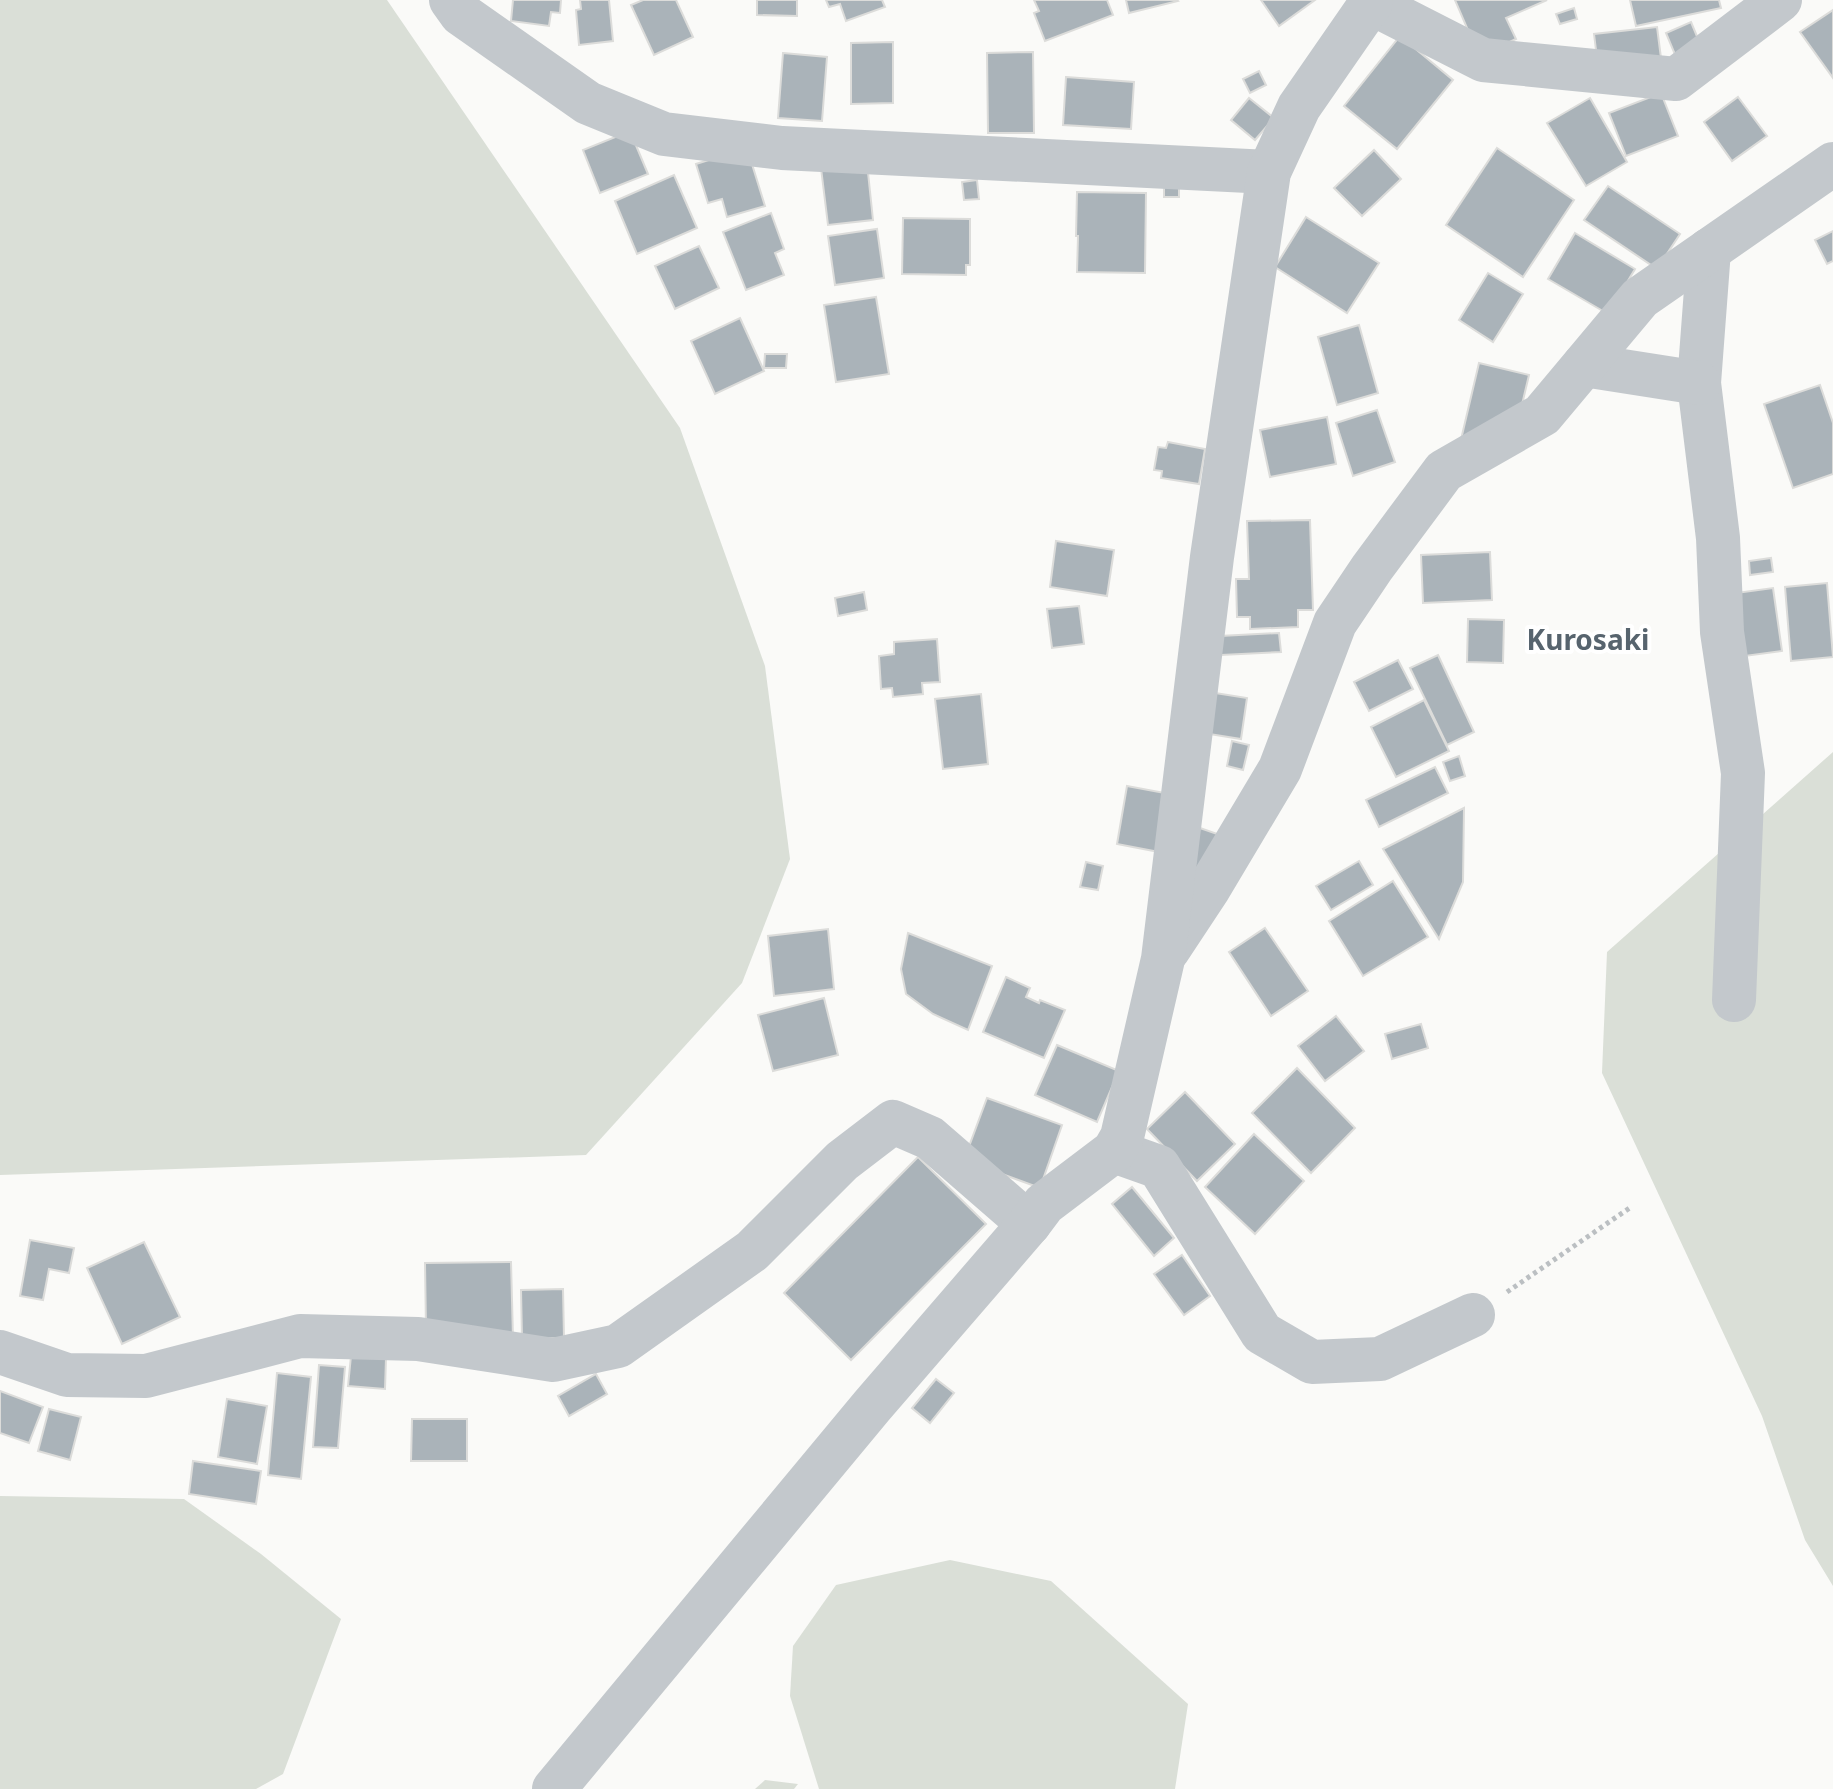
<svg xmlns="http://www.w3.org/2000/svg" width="1833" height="1789" viewBox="0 0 1833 1789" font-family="'Noto Sans',sans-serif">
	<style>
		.green { fill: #dadfd7 }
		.building { fill: #aab3b9; stroke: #dcdcda; stroke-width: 2 }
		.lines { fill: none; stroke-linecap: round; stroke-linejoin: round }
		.path { stroke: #bbbfc2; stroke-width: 5; stroke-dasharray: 4 4; stroke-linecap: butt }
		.minor { stroke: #c3c8cc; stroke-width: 44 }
		.labels { text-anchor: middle; stroke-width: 8; stroke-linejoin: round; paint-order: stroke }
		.quarter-label { font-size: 28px; font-weight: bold; fill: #57646e; stroke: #fff }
	</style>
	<rect width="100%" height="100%" fill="#fafaf8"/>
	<g class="green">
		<path d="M 0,0 L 387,0 L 680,428 L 765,666 L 790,859 L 742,983 L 586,1155 L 0,1175 Z"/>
		<path d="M 1833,752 L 1833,1586 L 1805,1540 L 1762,1416 L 1602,1073 L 1607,952 Z"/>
		<path d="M 0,1496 L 184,1499 L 261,1554 L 341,1619 L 283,1774 L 256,1789 L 0,1789 Z"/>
		<path d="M 950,1560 L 1051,1581 L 1188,1704 L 1175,1789 L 819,1789 L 790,1696 L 793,1646 L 836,1585 Z"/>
		<path d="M 765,1780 L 798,1784 L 794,1789 L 755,1789 Z"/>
	</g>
	<g class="building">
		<path d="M 513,0 L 561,0 L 560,13 L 551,12 L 549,26 L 511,21 Z"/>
		<path d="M 580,0 L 609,0 L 613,41 L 579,45 L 576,10 L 581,9 Z"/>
		<path d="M 643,0 L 676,0 L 693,37 L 654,55 L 631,5 Z"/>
		<path d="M 757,0 L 797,0 L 797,16 L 757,15 Z"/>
		<path d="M 826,0 L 882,0 L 885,7 L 846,21 L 840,4 L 829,7 Z"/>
		<path d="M 1034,0 L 1107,0 L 1113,15 L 1045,41 L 1034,13 L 1039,11 Z"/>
		<path d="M 1126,0 L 1177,0 L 1178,1 L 1129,13 Z"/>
		<path d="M 1261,0 L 1315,0 L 1279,26 Z"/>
		<path d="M 1455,0 L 1547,0 L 1506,18 L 1516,39 L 1479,56 Z"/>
		<path d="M 1630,0 L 1719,0 L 1721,8 L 1636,26 Z"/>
		<path d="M 1574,8 L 1577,19 L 1560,24 L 1556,14 Z"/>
		<path d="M 1833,10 L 1833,78 L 1800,32 Z"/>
		<path d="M 1691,22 L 1701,46 L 1676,57 L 1666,33 Z"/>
		<path d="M 1657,27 L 1661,58 L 1598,66 L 1594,34 Z"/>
		<path d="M 1400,36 L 1453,80 L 1397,149 L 1344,106 Z"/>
		<path d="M 893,42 L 893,103 L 851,104 L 851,43 Z"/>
		<path d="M 1033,52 L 1034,133 L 988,133 L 987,53 Z"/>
		<path d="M 783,53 L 827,57 L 822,121 L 778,118 Z"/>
		<path d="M 1259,71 L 1266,85 L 1250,93 L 1243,79 Z"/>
		<path d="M 1066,77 L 1134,82 L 1131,129 L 1063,125 Z"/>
		<path d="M 1661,93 L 1678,136 L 1626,156 L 1609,113 Z"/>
		<path d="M 1738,97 L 1767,136 L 1732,161 L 1704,122 Z"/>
		<path d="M 1249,98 L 1274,118 L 1255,140 L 1231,120 Z"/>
		<path d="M 1590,98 L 1627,162 L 1586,186 L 1547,123 Z"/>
		<path d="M 630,131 L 648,174 L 600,193 L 583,150 Z"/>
		<path d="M 747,148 L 765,206 L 727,217 L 722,199 L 708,203 L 696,164 Z"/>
		<path d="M 1497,148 L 1574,200 L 1523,277 L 1446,225 Z"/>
		<path d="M 1374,150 L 1401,179 L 1362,216 L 1334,188 Z"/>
		<path d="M 867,163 L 873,220 L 828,225 L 821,168 Z"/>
		<path d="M 1164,173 L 1179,174 L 1179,197 L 1164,197 Z"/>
		<path d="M 674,175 L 697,228 L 637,254 L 615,201 Z"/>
		<path d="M 977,180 L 979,199 L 964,200 L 962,182 Z"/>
		<path d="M 1608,186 L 1680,234 L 1657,269 L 1584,220 Z"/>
		<path d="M 1077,192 L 1146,193 L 1145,273 L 1077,272 L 1078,236 L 1076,236 Z"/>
		<path d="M 771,213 L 784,249 L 775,253 L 784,275 L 746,290 L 723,232 Z"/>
		<path d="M 1306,217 L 1379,263 L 1347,313 L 1275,267 Z"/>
		<path d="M 903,218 L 970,219 L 970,265 L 966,265 L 966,275 L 902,274 Z"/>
		<path d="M 877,229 L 884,278 L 835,285 L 828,236 Z"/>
		<path d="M 1833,231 L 1833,261 L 1827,264 L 1815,240 Z"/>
		<path d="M 1575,233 L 1635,269 L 1608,314 L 1548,279 Z"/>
		<path d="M 699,246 L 719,288 L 675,309 L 655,266 Z"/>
		<path d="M 1488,273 L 1523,294 L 1493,342 L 1459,320 Z"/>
		<path d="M 876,297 L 889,374 L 836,382 L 824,305 Z"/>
		<path d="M 740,318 L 764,371 L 715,394 L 691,341 Z"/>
		<path d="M 1359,325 L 1378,393 L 1337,405 L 1318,337 Z"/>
		<path d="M 765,354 L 787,354 L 786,368 L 764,368 Z"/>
		<path d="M 1479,363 L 1529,375 L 1520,413 L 1459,448 Z"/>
		<path d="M 1820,385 L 1833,423 L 1833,474 L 1793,488 L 1764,404 Z"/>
		<path d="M 1377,410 L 1395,462 L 1353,476 L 1336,423 Z"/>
		<path d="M 1327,417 L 1336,464 L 1270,477 L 1260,430 Z"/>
		<path d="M 1168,442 L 1205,449 L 1199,484 L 1161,478 L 1162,471 L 1154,470 L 1158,447 L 1166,448 Z"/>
		<path d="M 1310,520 L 1313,610 L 1298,610 L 1298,627 L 1250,629 L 1250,617 L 1237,617 L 1236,579 L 1249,579 L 1247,521 Z"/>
		<path d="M 1056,541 L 1114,550 L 1107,596 L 1050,587 Z"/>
		<path d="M 1490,552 L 1492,600 L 1423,603 L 1421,555 Z"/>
		<path d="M 1771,558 L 1773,572 L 1750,575 L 1749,561 Z"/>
		<path d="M 1827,583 L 1833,657 L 1791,661 L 1785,587 Z"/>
		<path d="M 1773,588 L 1782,651 L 1745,656 L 1736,593 Z"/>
		<path d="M 864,592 L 867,610 L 838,616 L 835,598 Z"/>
		<path d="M 1079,606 L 1084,644 L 1052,648 L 1047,609 Z"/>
		<path d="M 1468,619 L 1504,620 L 1503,663 L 1467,662 Z"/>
		<path d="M 1279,633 L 1281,652 L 1221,655 L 1220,636 Z"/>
		<path d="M 937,639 L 940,682 L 922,683 L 923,694 L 893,697 L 892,688 L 881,689 L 879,656 L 894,654 L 894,642 Z"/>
		<path d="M 1438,655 L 1474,732 L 1447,745 L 1410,668 Z"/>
		<path d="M 1398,660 L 1413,689 L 1369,711 L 1354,682 Z"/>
		<path d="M 1209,692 L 1247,698 L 1241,739 L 1203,733 Z"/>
		<path d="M 981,694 L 988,764 L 943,769 L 935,699 Z"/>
		<path d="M 1424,700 L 1449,751 L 1396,777 L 1371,727 Z"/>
		<path d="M 1232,741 L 1249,745 L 1243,770 L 1227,766 Z"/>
		<path d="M 1459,756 L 1465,776 L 1450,781 L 1443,762 Z"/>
		<path d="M 1435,767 L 1448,793 L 1379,827 L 1366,800 Z"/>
		<path d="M 1127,786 L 1170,794 L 1159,852 L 1117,844 Z"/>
		<path d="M 1464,808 L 1463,882 L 1439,939 L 1383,849 Z"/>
		<path d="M 1200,828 L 1226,837 L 1210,881 L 1184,871 Z"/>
		<path d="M 1359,861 L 1373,885 L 1331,910 L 1316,886 Z"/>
		<path d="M 1086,862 L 1103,866 L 1098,890 L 1080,887 Z"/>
		<path d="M 1393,881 L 1428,937 L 1363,976 L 1329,921 Z"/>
		<path d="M 1265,928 L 1308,991 L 1271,1016 L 1229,952 Z"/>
		<path d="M 828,929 L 834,989 L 774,996 L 768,936 Z"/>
		<path d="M 908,933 L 992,966 L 968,1030 L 933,1014 L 906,994 L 901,969 Z"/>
		<path d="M 1006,977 L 1030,988 L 1026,997 L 1039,1003 L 1040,1000 L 1065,1010 L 1044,1058 L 983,1032 Z"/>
		<path d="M 824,998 L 838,1055 L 773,1071 L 758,1015 Z"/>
		<path d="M 1336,1016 L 1364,1051 L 1325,1081 L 1298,1046 Z"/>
		<path d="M 1421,1024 L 1428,1048 L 1392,1059 L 1385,1034 Z"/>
		<path d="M 1057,1045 L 1119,1071 L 1097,1122 L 1035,1095 Z"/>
		<path d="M 1297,1068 L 1355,1128 L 1311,1173 L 1252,1113 Z"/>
		<path d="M 1185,1092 L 1235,1144 L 1197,1181 L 1147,1129 Z"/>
		<path d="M 987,1098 L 1062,1125 L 1040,1188 L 964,1160 Z"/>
		<path d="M 1254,1134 L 1304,1181 L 1255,1234 L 1205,1187 Z"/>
		<path d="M 918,1157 L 986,1224 L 851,1360 L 784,1293 Z"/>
		<path d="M 1132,1187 L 1174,1238 L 1154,1256 L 1112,1204 Z"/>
		<path d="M 30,1240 L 74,1248 L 69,1273 L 49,1269 L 43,1300 L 20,1296 Z"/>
		<path d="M 144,1242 L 180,1317 L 122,1344 L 87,1268 Z"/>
		<path d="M 1182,1255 L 1210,1296 L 1184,1315 L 1154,1274 Z"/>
		<path d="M 511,1262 L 513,1338 L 426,1329 L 425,1263 Z"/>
		<path d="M 563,1289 L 564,1338 L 522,1339 L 521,1290 Z"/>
		<path d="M 351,1356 L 386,1358 L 385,1389 L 348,1386 Z"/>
		<path d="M 319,1365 L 345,1367 L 338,1448 L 313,1447 Z"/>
		<path d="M 277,1373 L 311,1377 L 301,1479 L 268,1475 Z"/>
		<path d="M 596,1374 L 607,1394 L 569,1416 L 558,1396 Z"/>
		<path d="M 936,1379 L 954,1393 L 930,1423 L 912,1408 Z"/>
		<path d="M 0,1391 L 43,1407 L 29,1443 L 0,1433 Z"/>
		<path d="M 227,1399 L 267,1406 L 257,1464 L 218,1457 Z"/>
		<path d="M 49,1409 L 81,1417 L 70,1460 L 38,1451 Z"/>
		<path d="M 412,1419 L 467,1419 L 467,1461 L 411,1461 Z"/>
		<path d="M 193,1461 L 261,1471 L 256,1504 L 189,1494 Z"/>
	</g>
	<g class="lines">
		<path class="path" d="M 1507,1292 L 1631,1207"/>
		<g class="minor">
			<path d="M 451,0 L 461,14 L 588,103 L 664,134 L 782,148 L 1269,172"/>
			<path d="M 1370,0 L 1371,3 L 1483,60 L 1676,79 L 1780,0"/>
			<path d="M 1709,250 L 1699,383 L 1718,538 L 1722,632 L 1743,773 L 1734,1000"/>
			<path d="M 1584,365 L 1699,383"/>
			<path d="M 1168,950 L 1209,888 L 1280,769 L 1335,623 L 1372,568 L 1444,471 L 1542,415 L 1640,298 L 1833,164"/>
			<path d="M 1114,1151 L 1159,1167 L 1262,1333 L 1312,1362 L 1380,1359 L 1473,1315"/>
			<path d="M 0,1352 L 67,1375 L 146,1376 L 300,1336 L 418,1339 L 553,1360 L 618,1346 L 752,1251 L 842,1161 L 893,1122 L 930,1138 L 1029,1224"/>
			<path d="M 554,1789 L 872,1406 L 1029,1224 L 1044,1204 L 1114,1151 L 1122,1137 L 1163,959 L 1212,557 L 1269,172 L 1299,107 L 1371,3"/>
		</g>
	</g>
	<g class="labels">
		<g class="quarter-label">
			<text x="1588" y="650">Kurosaki</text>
		</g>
	</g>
</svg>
